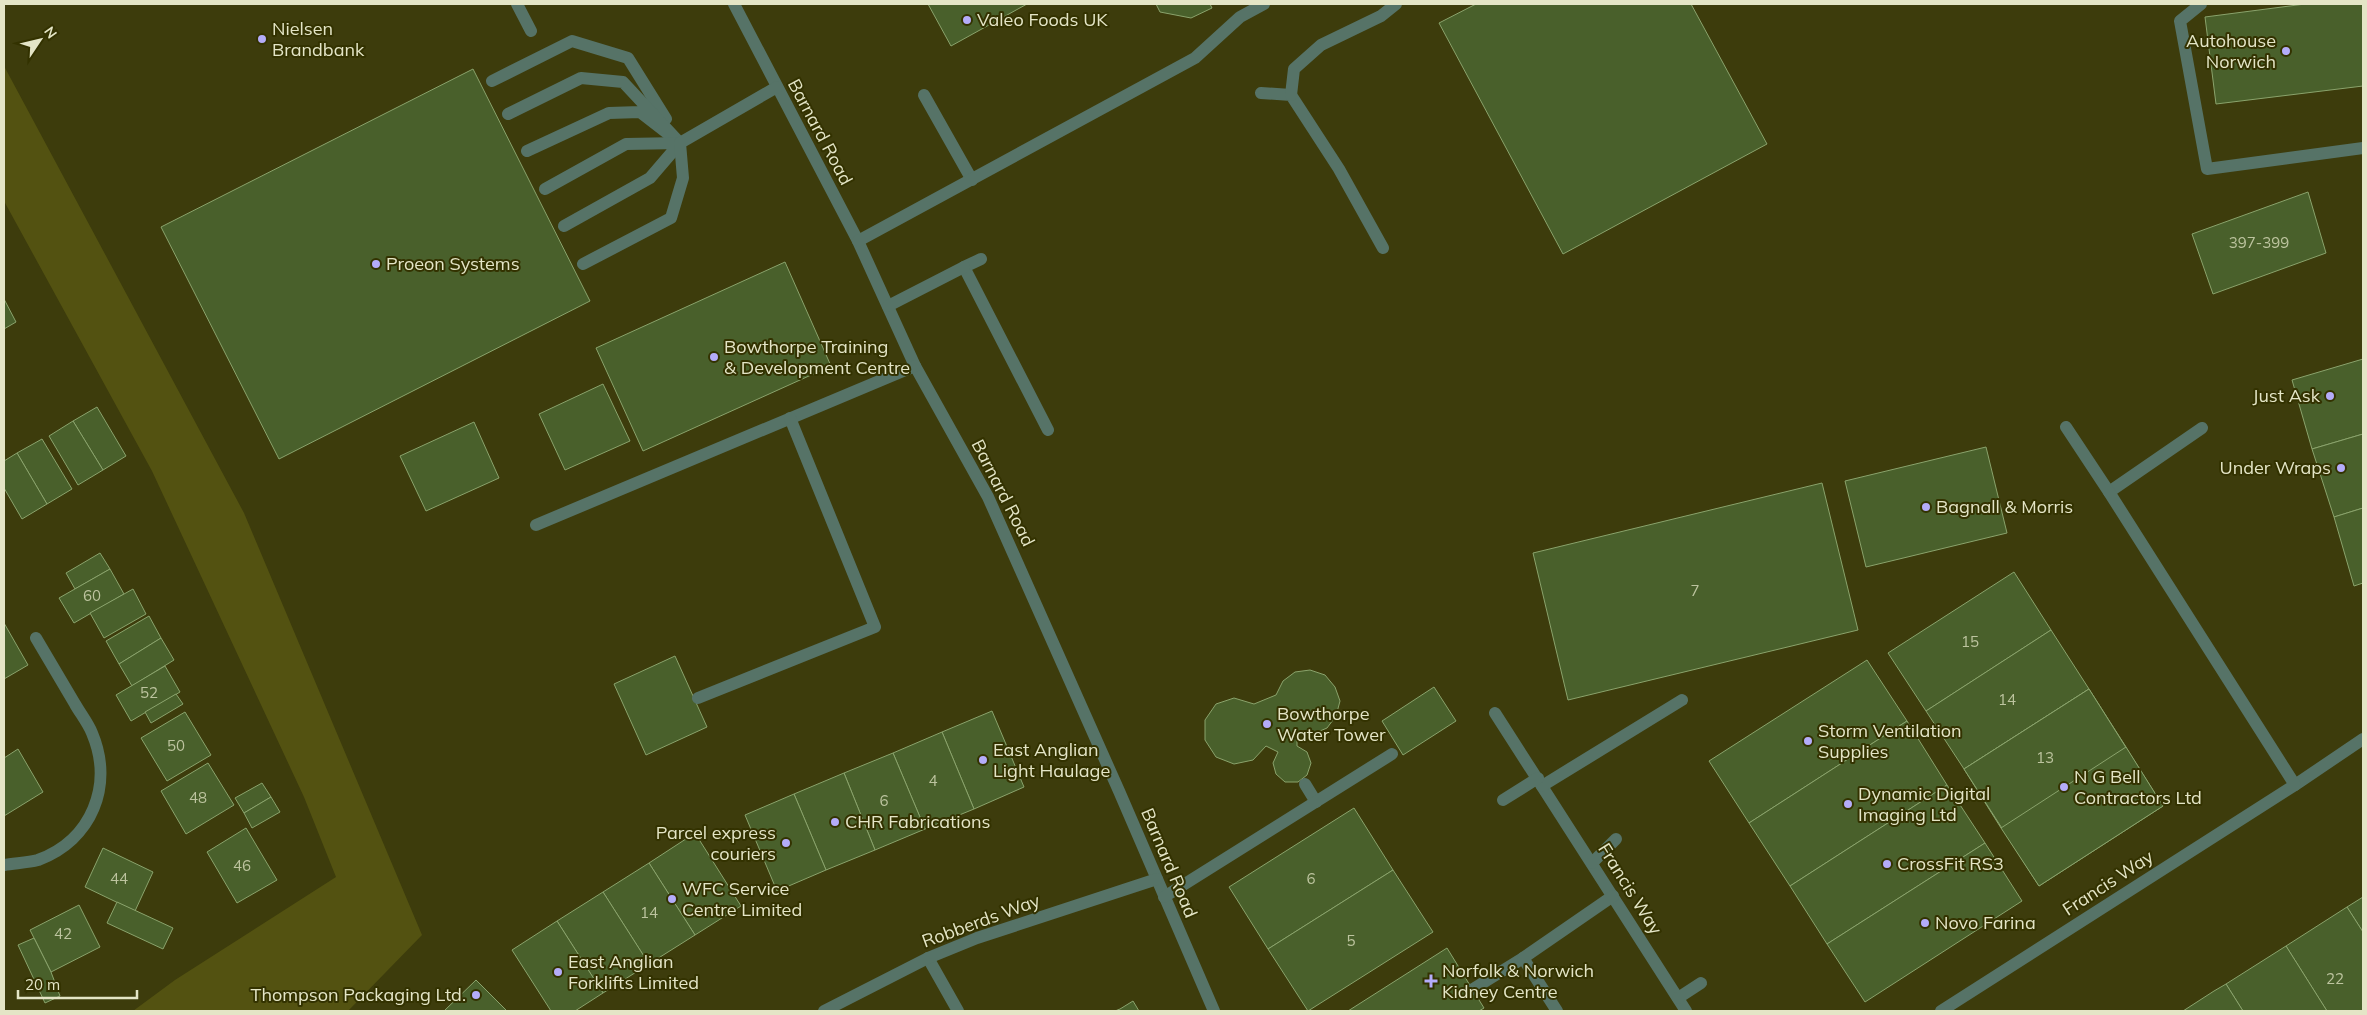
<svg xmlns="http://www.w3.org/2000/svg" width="2367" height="1015" viewBox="0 0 2367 1015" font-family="Mulish,sans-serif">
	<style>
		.green { fill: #535211 }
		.building { fill: #49602b; stroke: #8aa36c }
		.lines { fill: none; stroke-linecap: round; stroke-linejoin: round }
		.minor { stroke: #567367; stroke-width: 12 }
		.poi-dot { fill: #b4acf9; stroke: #333200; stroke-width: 2 }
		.labels { text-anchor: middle; stroke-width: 4; stroke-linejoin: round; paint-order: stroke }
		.number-label { font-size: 15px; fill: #bdc49f }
		.poi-label { font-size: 18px; fill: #e4e5c6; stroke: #333200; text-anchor: start }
		.street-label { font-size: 18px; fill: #e4e5c6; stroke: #333200 }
	</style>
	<rect width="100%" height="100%" fill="#3d3c0c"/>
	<path class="green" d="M 4,66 L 244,513 L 422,935 L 348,1011 L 133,1011 L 175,980 L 336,877 L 304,797 L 152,471 L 4,201 Z"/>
	<g class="building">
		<path d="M 928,4 L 1027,4 L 951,46 Z"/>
		<path d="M 1156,4 L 1210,4 L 1212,8 L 1191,18 L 1160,12 Z"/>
		<path d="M 1476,4 L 1691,4 L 1767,144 L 1563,254 L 1439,23 Z"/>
		<path d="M 2305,4 L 2363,4 L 2363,86 L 2216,104 L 2205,17 Z"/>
		<path d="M 473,69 L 590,301 L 279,459 L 161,227 Z"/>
		<path d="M 2308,192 L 2326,253 L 2213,294 L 2192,234 Z"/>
		<path d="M 785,262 L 831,366 L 643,451 L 596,348 Z"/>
		<path d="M 4,299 L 16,322 L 4,329 Z"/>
		<path d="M 2363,359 L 2363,434 L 2312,449 L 2292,380 Z"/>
		<path d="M 603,384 L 630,441 L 565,470 L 539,414 Z"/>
		<path d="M 97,407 L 126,456 L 103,470 L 73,421 Z"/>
		<path d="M 73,421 L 103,470 L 78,485 L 49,436 Z"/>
		<path d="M 474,422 L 499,478 L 426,511 L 400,456 Z"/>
		<path d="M 2363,434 L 2363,508 L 2334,517 L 2312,449 Z"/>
		<path d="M 42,439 L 72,489 L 47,504 L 17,453 Z"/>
		<path d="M 1986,447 L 2007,533 L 1866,567 L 1845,481 Z"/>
		<path d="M 17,453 L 47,504 L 22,519 L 4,488 L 4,461 Z"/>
		<path d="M 1822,483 L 1858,630 L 1568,700 L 1533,553 Z"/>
		<path d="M 2363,508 L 2363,583 L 2354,586 L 2334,517 Z"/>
		<path d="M 100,553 L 110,569 L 75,589 L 66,573 Z"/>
		<path d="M 110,569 L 124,594 L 74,623 L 59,598 Z"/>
		<path d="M 2014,572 L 2051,630 L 1926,711 L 1888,653 Z"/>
		<path d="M 133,589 L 146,614 L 104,638 L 90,613 Z"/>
		<path d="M 149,616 L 161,638 L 119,664 L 106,641 Z"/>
		<path d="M 4,623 L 28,665 L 4,679 Z"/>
		<path d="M 2051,630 L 2089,689 L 1964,769 L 1926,711 Z"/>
		<path d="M 161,638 L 174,660 L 132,686 L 119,664 Z"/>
		<path d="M 675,656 L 707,727 L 646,755 L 614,684 Z"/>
		<path d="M 1867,660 L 1907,721 L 1749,823 L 1709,761 Z"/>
		<path d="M 165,666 L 180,692 L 131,721 L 116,695 Z"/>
		<path d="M 1310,670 L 1325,675 L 1335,687 L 1340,701 L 1336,716 L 1327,728 L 1313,734 L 1297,733 L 1297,746 L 1307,752 L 1311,763 L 1307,775 L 1298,782 L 1285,782 L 1276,774 L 1273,763 L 1278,752 L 1266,746 L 1253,760 L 1234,764 L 1216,757 L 1205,740 L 1205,720 L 1216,704 L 1234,698 L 1254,704 L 1276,695 L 1283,681 L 1295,672 Z"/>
		<path d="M 1434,687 L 1456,721 L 1403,755 L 1382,721 Z"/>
		<path d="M 2089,689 L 2126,747 L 2001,828 L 1964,769 Z"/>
		<path d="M 2089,689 L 2163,806 L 2039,886 L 1964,769 Z"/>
		<path d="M 176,694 L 183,704 L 151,723 L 145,712 Z"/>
		<path d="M 992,711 L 1024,787 L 974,809 L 942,732 Z"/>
		<path d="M 185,712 L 211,755 L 167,781 L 141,738 Z"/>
		<path d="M 1907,721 L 1947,785 L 1790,886 L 1749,823 Z"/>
		<path d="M 942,732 L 974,809 L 925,829 L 893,753 Z"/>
		<path d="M 2126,747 L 2163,806 L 2039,886 L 2001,828 Z"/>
		<path d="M 18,749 L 43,792 L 4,816 L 4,758 Z"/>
		<path d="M 893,753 L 925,829 L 875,850 L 844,773 Z"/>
		<path d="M 208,763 L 234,805 L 186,834 L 161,791 Z"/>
		<path d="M 844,773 L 875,850 L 826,870 L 794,794 Z"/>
		<path d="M 262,783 L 271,797 L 244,813 L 235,798 Z"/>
		<path d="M 1947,785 L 1985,843 L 1827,944 L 1790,886 Z"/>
		<path d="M 794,794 L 826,870 L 777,891 L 745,815 Z"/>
		<path d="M 271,797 L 280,812 L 252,828 L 244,813 Z"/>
		<path d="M 1354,808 L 1393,870 L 1268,949 L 1229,887 Z"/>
		<path d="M 246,828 L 277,880 L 237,903 L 207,852 Z"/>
		<path d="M 695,833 L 741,906 L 695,935 L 649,863 Z"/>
		<path d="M 1985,843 L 2022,901 L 1865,1002 L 1827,944 Z"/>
		<path d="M 103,848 L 153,872 L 135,911 L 85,887 Z"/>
		<path d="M 649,863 L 695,935 L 649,964 L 603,892 Z"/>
		<path d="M 1393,870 L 1433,932 L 1308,1011 L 1268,949 Z"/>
		<path d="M 603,892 L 649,964 L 603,993 L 557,921 Z"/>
		<path d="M 2363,897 L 2363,932 L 2347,907 Z"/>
		<path d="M 117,902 L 173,928 L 163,949 L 107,923 Z"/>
		<path d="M 79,905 L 100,947 L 51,972 L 30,930 Z"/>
		<path d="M 2347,907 L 2363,932 L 2363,1011 L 2327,1011 L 2286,946 Z"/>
		<path d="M 557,921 L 603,993 L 575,1011 L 551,1011 L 512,950 Z"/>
		<path d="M 34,938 L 51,972 L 60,996 L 45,1003 L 18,945 Z"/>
		<path d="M 2286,946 L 2327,1011 L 2243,1011 L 2226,984 Z"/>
		<path d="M 1447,948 L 1484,1008 L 1479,1011 L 1348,1011 Z"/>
		<path d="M 476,980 L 507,1011 L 444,1011 Z"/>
		<path d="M 2226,984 L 2243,1011 L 2183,1011 L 2214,991 Z"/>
		<path d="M 1133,1001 L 1139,1011 L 1115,1011 L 1120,1009 Z"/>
	</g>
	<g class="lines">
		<g class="minor">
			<path d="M 517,4 L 531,31"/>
			<path d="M 734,4 L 858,241 L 915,366 L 988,497 L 1119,791 L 1214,1011"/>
			<path d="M 2201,4 L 2180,21 L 2207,169 L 2363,148"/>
			<path d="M 492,81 L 572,41 L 628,58 L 666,119"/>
			<path d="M 1261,93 L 1291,95 L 1339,169 L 1383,248"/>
			<path d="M 924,95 L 972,180"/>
			<path d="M 1291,95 L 1294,69 L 1321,45 L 1381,16 L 1396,4"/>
			<path d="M 508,114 L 581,78 L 623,82 L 680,143 L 640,112 L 609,113 L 527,151"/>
			<path d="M 545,189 L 626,144 L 680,143 L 650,178 L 564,226"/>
			<path d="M 858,241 L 1195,58 L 1240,17 L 1264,4"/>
			<path d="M 981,259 L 964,267 L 1048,430"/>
			<path d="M 583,264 L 671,218 L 683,178 L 680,143 L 777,87"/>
			<path d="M 888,306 L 964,267"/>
			<path d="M 2109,492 L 2202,428"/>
			<path d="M 536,525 L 915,366"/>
			<path d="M 698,698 L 875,627 L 790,418"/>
			<path d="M 1495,713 L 1686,1011"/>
			<path d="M 1305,784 L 1316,802"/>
			<path d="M 2295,785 L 2363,739"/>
			<path d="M 1542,786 L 1682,700"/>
			<path d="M 1503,800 L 1538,778"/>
			<path d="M 1592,863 L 1616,839"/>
			<path d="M 4,865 C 14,863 27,863 38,860 C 92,840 114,785 92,733 C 88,723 80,713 75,704 C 62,682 49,660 36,638"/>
			<path d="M 1164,897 L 1392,754"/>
			<path d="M 928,958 L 958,1011"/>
			<path d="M 1473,989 L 1523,958"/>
			<path d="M 1678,998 L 1701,983"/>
			<path d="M 824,1011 L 928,958 L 977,938 L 1157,879"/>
			<path d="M 1557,1011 L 1523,958 L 1613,896"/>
			<path d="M 1941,1011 L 2295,785 L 2109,492 L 2066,427"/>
		</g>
	</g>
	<g class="poi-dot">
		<circle cx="967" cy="20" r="5"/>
		<circle cx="262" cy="39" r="5"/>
		<circle cx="2286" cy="51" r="5"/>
		<circle cx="376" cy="264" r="5"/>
		<circle cx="714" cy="357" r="5"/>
		<circle cx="2330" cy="396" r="5"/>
		<circle cx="2341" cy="468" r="5"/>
		<circle cx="1926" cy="507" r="5"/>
		<circle cx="1267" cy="724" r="5"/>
		<circle cx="1808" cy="741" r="5"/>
		<circle cx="983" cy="760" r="5"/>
		<circle cx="2064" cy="787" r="5"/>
		<circle cx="1848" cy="804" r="5"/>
		<circle cx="835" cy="822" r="5"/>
		<circle cx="786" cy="843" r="5"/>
		<circle cx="1887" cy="864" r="5"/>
		<circle cx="672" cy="899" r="5"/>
		<circle cx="1925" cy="923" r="5"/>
		<circle cx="558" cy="972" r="5"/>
		<path d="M1428.5 973.5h5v5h5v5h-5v5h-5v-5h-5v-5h5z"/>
		<circle cx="476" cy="995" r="5"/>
	</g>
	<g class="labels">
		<g class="number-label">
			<text x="2259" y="248">397-399</text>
			<text x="1695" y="596">7</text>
			<text x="92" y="601">60</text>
			<text x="1970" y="647">15</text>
			<text x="149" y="698">52</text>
			<text x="2007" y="705">14</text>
			<text x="176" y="751">50</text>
			<text x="2045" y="763">13</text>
			<text x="933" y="786">4</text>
			<text x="198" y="803">48</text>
			<text x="884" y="806">6</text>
			<text x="242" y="871">46</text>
			<text x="119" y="884">44</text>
			<text x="1311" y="884">6</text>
			<text x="649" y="918">14</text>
			<text x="63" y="939">42</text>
			<text x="1351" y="946">5</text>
			<text x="2335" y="984">22</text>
		</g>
		<g class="poi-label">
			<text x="977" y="26">Valeo Foods UK</text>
			<text x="272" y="35">Nielsen<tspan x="272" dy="21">Brandbank</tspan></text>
			<text x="2276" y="47" text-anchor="end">Autohouse<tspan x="2276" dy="21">Norwich</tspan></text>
			<text x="386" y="270">Proeon Systems</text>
			<text x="724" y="353">Bowthorpe Training<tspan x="724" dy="21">&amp; Development Centre</tspan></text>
			<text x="2320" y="402" text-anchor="end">Just Ask</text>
			<text x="2331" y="474" text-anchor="end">Under Wraps</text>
			<text x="1936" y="513">Bagnall &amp; Morris</text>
			<text x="1277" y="720">Bowthorpe<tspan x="1277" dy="21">Water Tower</tspan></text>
			<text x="1818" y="737">Storm Ventilation<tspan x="1818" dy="21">Supplies</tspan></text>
			<text x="993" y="756">East Anglian<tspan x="993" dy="21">Light Haulage</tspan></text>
			<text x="2074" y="783">N G Bell<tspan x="2074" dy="21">Contractors Ltd</tspan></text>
			<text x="1858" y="800">Dynamic Digital<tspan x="1858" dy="21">Imaging Ltd</tspan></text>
			<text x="845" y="828">CHR Fabrications</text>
			<text x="776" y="839" text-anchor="end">Parcel express<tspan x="776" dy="21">couriers</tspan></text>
			<text x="1897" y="870">CrossFit RS3</text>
			<text x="682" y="895">WFC Service<tspan x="682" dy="21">Centre Limited</tspan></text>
			<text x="1935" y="929">Novo Farina</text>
			<text x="568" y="968">East Anglian<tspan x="568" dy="21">Forklifts Limited</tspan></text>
			<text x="1442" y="977">Norfolk &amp; Norwich<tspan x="1442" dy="21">Kidney Centre</tspan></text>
			<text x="466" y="1001" text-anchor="end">Thompson Packaging Ltd.</text>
		</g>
		<g class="street-label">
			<text transform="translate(820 132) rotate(62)" y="6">Barnard Road</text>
			<text transform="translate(1003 493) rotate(63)" y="6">Barnard Road</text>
			<text transform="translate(1169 863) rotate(67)" y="6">Barnard Road</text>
			<text transform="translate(2108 883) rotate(-33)" y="6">Francis Way</text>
			<text transform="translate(1630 889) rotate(58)" y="6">Francis Way</text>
			<text transform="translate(981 921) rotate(-20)" y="6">Robberds Way</text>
		</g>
	</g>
	<rect width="2367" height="1015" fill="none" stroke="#e4e5c6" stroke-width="10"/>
	<g transform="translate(40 40) rotate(55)" stroke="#333200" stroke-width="4" paint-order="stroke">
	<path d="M0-4L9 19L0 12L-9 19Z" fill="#e4e5c6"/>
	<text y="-8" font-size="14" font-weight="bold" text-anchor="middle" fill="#e4e5c6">N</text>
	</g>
	<path d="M18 990v8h119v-8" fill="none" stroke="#e4e5c6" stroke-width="2.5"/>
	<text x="25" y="990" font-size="15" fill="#e4e5c6" stroke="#333200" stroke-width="4" paint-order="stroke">20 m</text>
</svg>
